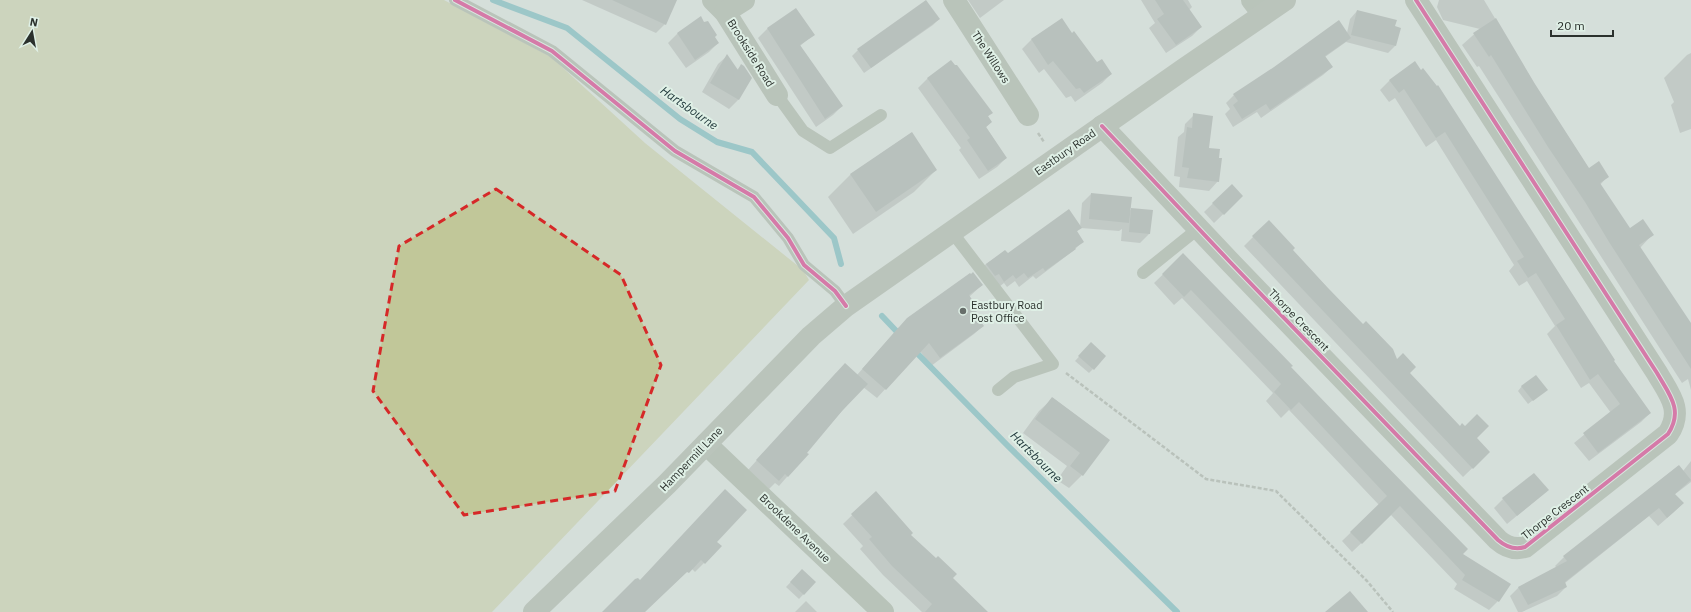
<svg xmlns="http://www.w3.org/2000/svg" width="1691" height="612" viewBox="0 0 1691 612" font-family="'IBM Plex Sans',sans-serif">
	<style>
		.green { fill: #c1c799 }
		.shadow { fill: #0003 }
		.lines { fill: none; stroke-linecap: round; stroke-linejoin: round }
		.stream { stroke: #58aab2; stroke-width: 6 }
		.building { fill: #969e9a }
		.path { stroke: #97a095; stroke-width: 2.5; stroke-dasharray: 4 2; stroke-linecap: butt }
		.lane { stroke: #98a493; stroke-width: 12 }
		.street { stroke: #98a493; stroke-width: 22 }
		.secondary { stroke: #95a390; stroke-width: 22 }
		.primary { stroke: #9aa596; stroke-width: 22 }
		.cycleway-casing { stroke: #dff0e6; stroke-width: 6 }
		.cycleway { stroke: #d6006c; stroke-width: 4 }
		.marked { fill: none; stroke: #d62828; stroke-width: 3; stroke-dasharray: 8 5; stroke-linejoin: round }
		.poi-dot { fill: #676e6a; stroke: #dff0e6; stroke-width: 1.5 }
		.labels { text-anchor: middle; stroke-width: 4; stroke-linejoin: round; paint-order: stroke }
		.street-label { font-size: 11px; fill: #2b312d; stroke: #dff0e6 }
		.poi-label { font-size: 11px; fill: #2b312d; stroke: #dff0e6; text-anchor: start }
		.water-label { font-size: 12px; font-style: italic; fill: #20383b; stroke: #dff0e6 }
	</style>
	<rect width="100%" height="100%" fill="#d6dfda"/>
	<path class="green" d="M 0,0 L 444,0 L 551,57 L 645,143 L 803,270 L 809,280 L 492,612 L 0,612 Z"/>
	<g class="shadow">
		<path d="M 582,0 L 676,0 L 665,24 L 656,33 Z"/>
		<path d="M 968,0 L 1004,0 L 980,18 Z"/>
		<path d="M 1141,0 L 1188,0 L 1192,7 L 1189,10 L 1201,27 L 1192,36 L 1166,53 L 1149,28 L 1155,23 Z"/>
		<path d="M 1439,0 L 1484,0 L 1535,85 L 1589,169 L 1608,176 L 1600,185 L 1629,229 L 1652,235 L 1640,248 L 1691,326 L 1691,390 L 1688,379 L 1682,383 L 1479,66 L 1477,67 L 1462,45 L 1480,29 L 1443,20 L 1437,7 Z"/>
		<path d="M 796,10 L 813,35 L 800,46 L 842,106 L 833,115 L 816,127 L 758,38 L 767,29 Z"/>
		<path d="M 1357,11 L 1394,27 L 1395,46 L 1388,53 L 1346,42 L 1325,57 L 1332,67 L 1323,75 L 1261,118 L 1257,112 L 1233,127 L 1225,114 L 1230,109 L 1226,103 L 1234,95 L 1347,33 L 1350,19 Z"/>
		<path d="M 700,18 L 718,43 L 709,52 L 686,68 L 668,43 L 677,34 Z"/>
		<path d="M 939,19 L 933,25 L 864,73 L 852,56 L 858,50 Z"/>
		<path d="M 1061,20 L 1096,64 L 1111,74 L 1102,83 L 1075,102 L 1071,96 L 1066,98 L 1044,69 L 1039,73 L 1022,49 L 1031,40 Z"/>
		<path d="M 1691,53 L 1691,129 L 1680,133 L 1671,105 L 1674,102 L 1664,78 L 1687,55 Z"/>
		<path d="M 727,56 L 737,70 L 741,65 L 750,78 L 738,100 L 729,109 L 702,92 L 718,64 Z"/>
		<path d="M 951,62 L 992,113 L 987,117 L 991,122 L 986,127 L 1006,158 L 997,167 L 979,179 L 959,150 L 961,148 L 918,88 L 927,79 Z"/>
		<path d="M 1415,63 L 1613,361 L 1650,413 L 1641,422 L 1589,461 L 1574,443 L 1611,413 L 1589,383 L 1581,388 L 1547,334 L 1555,326 L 1527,281 L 1519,286 L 1509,271 L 1514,265 L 1436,140 L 1426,147 L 1395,98 L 1389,102 L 1380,90 L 1389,81 Z"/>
		<path d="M 1194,115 L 1208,149 L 1218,181 L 1209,191 L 1179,187 L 1180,177 L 1174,176 L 1178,137 L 1184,132 L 1185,124 Z"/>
		<path d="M 911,133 L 936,170 L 914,192 L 853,234 L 828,197 L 850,175 Z"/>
		<path d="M 1232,185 L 1242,196 L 1214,223 L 1204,212 Z"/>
		<path d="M 1091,194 L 1129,211 L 1132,209 L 1152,211 L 1149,234 L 1140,243 L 1121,241 L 1122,229 L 1119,231 L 1081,228 L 1076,232 L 1082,242 L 1073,251 L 1036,279 L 1033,276 L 1019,287 L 1015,281 L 1007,287 L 1004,283 L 995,290 L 977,273 L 986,264 L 1005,251 L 1007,255 L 1080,227 L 1082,203 Z"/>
		<path d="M 1269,221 L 1292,250 L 1408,373 L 1460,427 L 1465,427 L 1489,452 L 1463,477 L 1244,246 Z"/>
		<path d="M 1183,255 L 1290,367 L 1461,554 L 1498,601 L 1489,610 L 1454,589 L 1457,584 L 1391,515 L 1352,552 L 1342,541 L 1379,505 L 1289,410 L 1281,418 L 1266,401 L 1273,393 L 1182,298 L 1174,305 L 1154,283 Z"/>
		<path d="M 982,285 L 969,297 L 978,309 L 974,314 L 983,326 L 974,334 L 931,366 L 920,351 L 877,398 L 863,387 L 819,437 L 806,453 L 807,454 L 779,486 L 775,483 L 769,489 L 748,470 L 836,373 L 857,375 L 898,328 Z"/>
		<path d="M 1087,348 L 1093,369 L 1089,373 L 1075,361 Z"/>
		<path d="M 1522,386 L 1546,390 L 1528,404 L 1518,391 Z"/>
		<path d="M 1053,398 L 1109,440 L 1082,475 L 1069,488 L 1057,480 L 1067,466 L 1023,433 L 1039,411 Z"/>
		<path d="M 1691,461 L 1691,482 L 1674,495 L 1683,503 L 1674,512 L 1658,526 L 1649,516 L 1565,583 L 1566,587 L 1557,596 L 1522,612 L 1518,612 L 1510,596 L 1519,587 L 1557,568 L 1555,566 L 1564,557 L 1678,466 L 1683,471 Z"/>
		<path d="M 1548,490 L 1507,524 L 1494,508 L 1503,499 Z"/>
		<path d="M 876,492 L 910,535 L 951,578 L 987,612 L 922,612 L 883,575 L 860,549 L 863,546 L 843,524 Z"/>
		<path d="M 716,542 L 721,546 L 695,572 L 691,568 L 643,612 L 603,612 L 639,581 Z"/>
		<path d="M 802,570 L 815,582 L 799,599 L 786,587 Z"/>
		<path d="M 806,601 L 817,612 L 795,612 Z"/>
	</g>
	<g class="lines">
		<g class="stream">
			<path d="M 493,0 L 567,28 L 680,119 L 717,142 L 752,152 L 834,238 L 841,264"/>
			<path d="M 882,316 L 901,336"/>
			<path d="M 913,349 L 1008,446 L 1177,612"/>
		</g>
	</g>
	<g class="building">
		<path d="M 612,0 L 677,0 L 666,25 Z"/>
		<path d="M 926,0 L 940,19 L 871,68 L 857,49 Z"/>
		<path d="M 1155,0 L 1183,0 L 1202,27 L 1176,45 L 1157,19 L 1164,14 Z"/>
		<path d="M 796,8 L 815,35 L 800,45 L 843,106 L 825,119 L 767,28 Z"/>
		<path d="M 1357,10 L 1397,20 L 1395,26 L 1401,28 L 1396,46 L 1351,35 Z"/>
		<path d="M 701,16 L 704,22 L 708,21 L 717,35 L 715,37 L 719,43 L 695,60 L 677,33 Z"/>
		<path d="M 1062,18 L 1072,33 L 1074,31 L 1097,62 L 1102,59 L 1112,74 L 1084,93 L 1080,88 L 1076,89 L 1053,61 L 1048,65 L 1031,39 Z"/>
		<path d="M 1496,18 L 1535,84 L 1589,168 L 1599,161 L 1609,177 L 1600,183 L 1630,228 L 1643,219 L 1654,235 L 1639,245 L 1691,323 L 1691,369 L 1609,242 L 1585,202 L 1548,147 L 1491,55 L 1489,57 L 1473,33 Z"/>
		<path d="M 1339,20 L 1351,38 L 1325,56 L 1333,67 L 1270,110 L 1266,104 L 1242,119 L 1233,105 L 1238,101 L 1233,94 L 1274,67 Z"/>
		<path d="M 727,54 L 738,70 L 741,64 L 744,66 L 752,78 L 739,100 L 710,83 Z"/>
		<path d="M 951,60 L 955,65 L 957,65 L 993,113 L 988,116 L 992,122 L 986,127 L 1007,158 L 988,171 L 967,140 L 970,138 L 927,78 Z"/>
		<path d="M 1415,61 L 1421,70 L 1423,68 L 1437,86 L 1438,85 L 1615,360 L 1614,361 L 1651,413 L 1598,453 L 1583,433 L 1620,404 L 1598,374 L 1590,380 L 1556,325 L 1565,319 L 1536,273 L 1528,278 L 1517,261 L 1524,257 L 1445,132 L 1436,138 L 1404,89 L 1399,93 L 1389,80 Z"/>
		<path d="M 1193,113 L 1213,116 L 1209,148 L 1220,149 L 1219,158 L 1222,158 L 1219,182 L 1187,178 L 1189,168 L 1182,167 L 1187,127 L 1192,128 Z"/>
		<path d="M 912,132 L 937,170 L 876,212 L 850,174 Z"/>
		<path d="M 1232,184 L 1243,196 L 1224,215 L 1212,203 Z"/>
		<path d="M 1091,193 L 1132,197 L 1129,223 L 1089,219 Z"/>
		<path d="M 1131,208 L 1153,210 L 1150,234 L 1129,232 Z"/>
		<path d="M 1069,209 L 1082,228 L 1077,231 L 1084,242 L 1075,248 L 1076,249 L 1045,271 L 1043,268 L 1028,278 L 1024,273 L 1016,279 L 1013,275 L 1004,282 L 999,274 L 995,276 L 986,264 L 1005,250 L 1008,253 Z"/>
		<path d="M 1269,220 L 1295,248 L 1293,250 L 1327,287 L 1363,324 L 1366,321 L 1393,349 L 1397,359 L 1403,353 L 1416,367 L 1410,373 L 1460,426 L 1462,423 L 1465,426 L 1477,414 L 1489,426 L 1477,438 L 1490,452 L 1473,469 L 1252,236 Z"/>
		<path d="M 1183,253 L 1293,366 L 1291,367 L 1367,446 L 1468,549 L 1463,554 L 1511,584 L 1499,602 L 1462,580 L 1465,575 L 1400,506 L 1362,544 L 1350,532 L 1387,496 L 1299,402 L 1291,410 L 1274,392 L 1281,384 L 1191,290 L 1184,297 L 1162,274 Z"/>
		<path d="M 973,272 L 983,285 L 969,295 L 979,310 L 974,313 L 984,326 L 940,358 L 929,343 L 886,390 L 862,369 L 907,318 L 970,273 L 971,274 Z"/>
		<path d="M 1091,342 L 1106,356 L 1094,370 L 1078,356 Z"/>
		<path d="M 845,363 L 868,384 L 842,411 L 807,453 L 809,454 L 788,477 L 785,474 L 779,481 L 756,460 Z"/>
		<path d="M 1536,375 L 1548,390 L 1533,401 L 1521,386 Z"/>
		<path d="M 1052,397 L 1110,440 L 1083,476 L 1070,466 L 1080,453 L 1035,419 Z"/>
		<path d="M 1679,465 L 1691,480 L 1675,494 L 1684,503 L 1667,518 L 1659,508 L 1565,582 L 1567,587 L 1528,605 L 1518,587 L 1567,561 L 1563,556 Z"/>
		<path d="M 1534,473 L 1549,490 L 1517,516 L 1502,498 Z"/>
		<path d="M 725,489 L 747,510 L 717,542 L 722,546 L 705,564 L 701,560 L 689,573 L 687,572 L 645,612 L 602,612 L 635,579 L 638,578 L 640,580 Z"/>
		<path d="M 876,491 L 913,533 L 911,535 L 936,558 L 938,556 L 957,574 L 953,578 L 988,612 L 925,612 L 932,604 L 892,566 L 869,539 L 872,537 L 851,514 Z"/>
		<path d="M 802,569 L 816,582 L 804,595 L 790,582 Z"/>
		<path d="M 1350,591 L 1368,612 L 1325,612 Z"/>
	</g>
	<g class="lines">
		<g class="path">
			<path d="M 1038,133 L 1044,142"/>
			<path d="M 1066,373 L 1206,479 L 1276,491 L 1367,581 L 1393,612"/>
		</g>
		<g class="lane">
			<path d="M 455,0 L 552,51 L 675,151 L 754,197 L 788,238 L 804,265 L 835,291 L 846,306"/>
			<path d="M 777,95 L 803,131 L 830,148 L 881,115"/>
			<path d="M 952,232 L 1053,364 L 1014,377 L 998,390"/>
			<path d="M 1143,273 L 1199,228"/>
		</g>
		<g class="street">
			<path d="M 713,0 L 725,12 L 777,95"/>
			<path d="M 954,0 L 1028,115"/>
			<path d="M 1252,0 L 1263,14"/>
			<path d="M 725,12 L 744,0"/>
			<path d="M 1102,126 L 1231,263 L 1498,540 C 1506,547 1515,550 1525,547 L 1668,434 C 1684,410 1669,394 1657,373 L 1416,0"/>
		</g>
		<path class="secondary" d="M 706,444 L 883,612"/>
		<path class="primary" d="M 534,612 L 667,484 L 811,336 L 846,306 L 1184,69 L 1285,0"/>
		<g class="cycleway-casing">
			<g id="cycleway">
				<path d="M 455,0 L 552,51 L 675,151 L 754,197 L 788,238 L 804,265 L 835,291 L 846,306"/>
				<path d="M 1102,126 L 1231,263 L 1498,540 C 1506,547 1515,550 1525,547 L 1668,434 C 1684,410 1669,394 1657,373 L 1416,0"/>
			</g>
		</g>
		<use href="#cycleway" class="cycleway"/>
	</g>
	<path d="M0 0H1691V612H0ZM 496,189 L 621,275 L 661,365 L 615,491 L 464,515 L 373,391 L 399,246 Z" fill="#d6dfda" fill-opacity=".55" fill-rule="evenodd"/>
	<path class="marked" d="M 496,189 L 621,275 L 661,365 L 615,491 L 464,515 L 373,391 L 399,246 Z"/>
	<circle class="poi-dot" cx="963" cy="311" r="4"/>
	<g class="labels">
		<g class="street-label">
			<text transform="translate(751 53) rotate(58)" y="4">Brookside Road</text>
			<text transform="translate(991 57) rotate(57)" y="4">The Willows</text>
			<text transform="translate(1065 152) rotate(-35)" y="4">Eastbury Road</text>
			<text transform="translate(1299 320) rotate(46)" y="4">Thorpe Crescent</text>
			<text transform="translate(691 459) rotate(-46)" y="4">Hampermill Lane</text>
			<text transform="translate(1555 512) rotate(-38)" y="4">Thorpe Crescent</text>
			<text transform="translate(795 528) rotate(44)" y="4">Brookdene Avenue</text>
		</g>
		<g class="poi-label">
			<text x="971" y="309">Eastbury Road<tspan x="971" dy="13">Post Office</tspan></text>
		</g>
		<g class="water-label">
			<text transform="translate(689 108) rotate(35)" y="4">Hartsbourne</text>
			<text transform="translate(1036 457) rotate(45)" y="4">Hartsbourne</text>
		</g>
	</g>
	<g transform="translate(32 32) rotate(11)" stroke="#dff0e6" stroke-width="3" paint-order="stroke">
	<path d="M0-3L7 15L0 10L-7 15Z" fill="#2b312d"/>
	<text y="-6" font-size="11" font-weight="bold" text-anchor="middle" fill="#2b312d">N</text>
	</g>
	<path d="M1551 30v6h62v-6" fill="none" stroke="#2b312d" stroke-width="2"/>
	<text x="1557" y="30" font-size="12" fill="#2b312d" stroke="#dff0e6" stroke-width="3" paint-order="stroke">20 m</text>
</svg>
